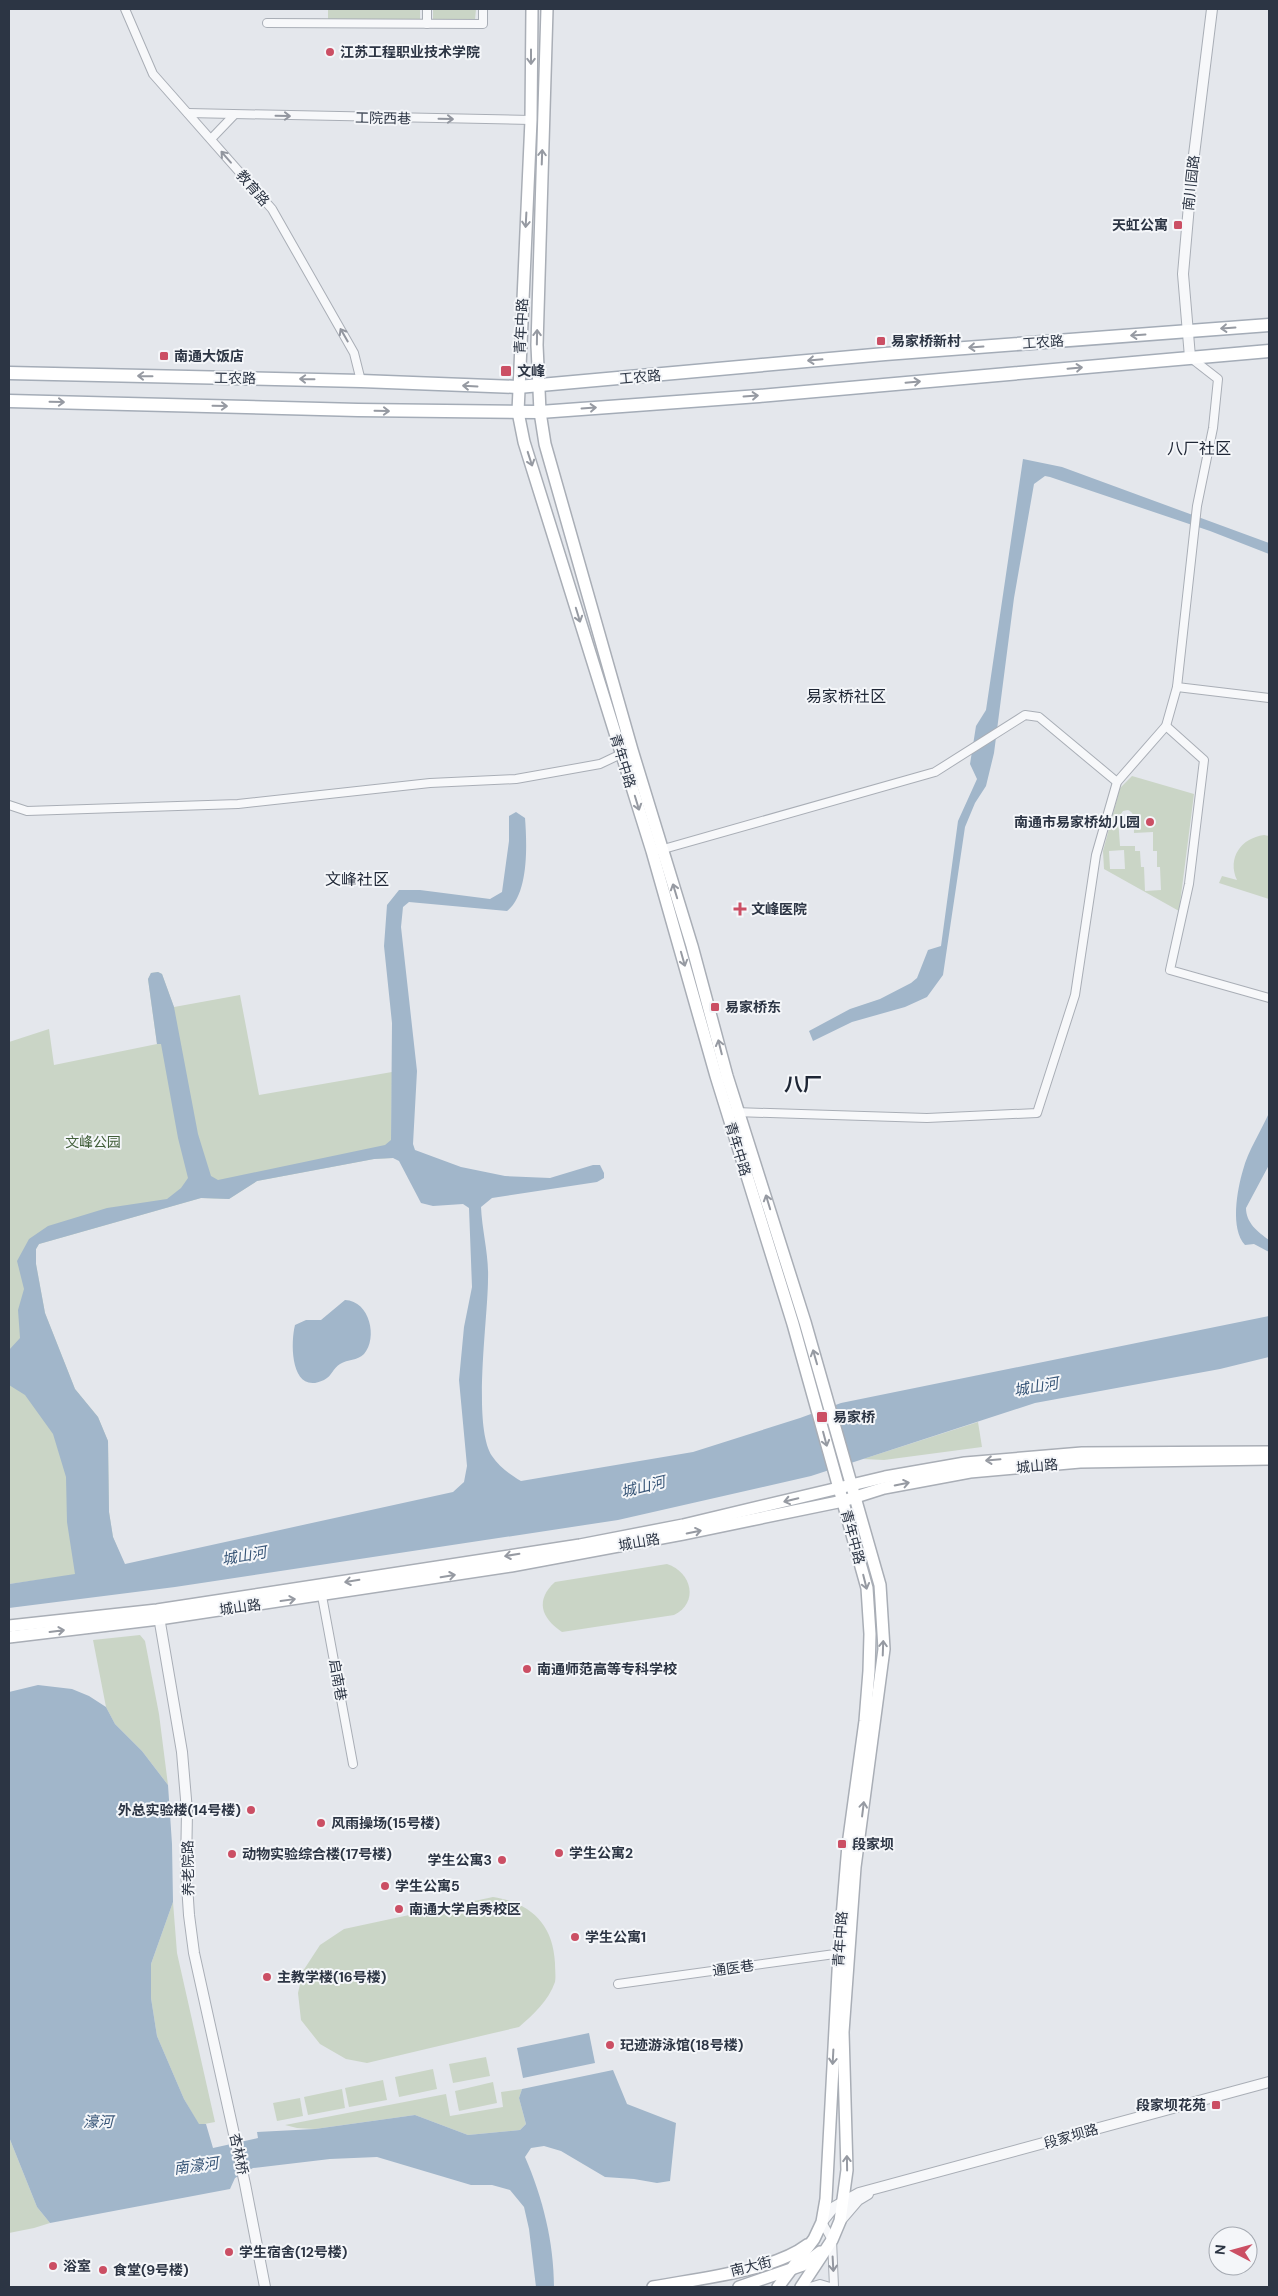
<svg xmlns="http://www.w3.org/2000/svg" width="1278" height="2296" viewBox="0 0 1278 2296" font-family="'DM Sans','Noto Sans SC',sans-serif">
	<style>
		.green { fill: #cad5c6; fill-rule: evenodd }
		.water { fill: #a1b6ca; fill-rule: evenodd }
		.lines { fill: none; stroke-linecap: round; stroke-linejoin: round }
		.minor-casing { stroke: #a9aeb6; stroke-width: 10 }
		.tertiary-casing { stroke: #a9aeb6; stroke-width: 12 }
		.secondary-casing { stroke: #a9aeb6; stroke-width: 14 }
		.primary-casing { stroke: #a4acb7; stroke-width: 15 }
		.minor { stroke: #f7f8fa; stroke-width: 8 }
		.tertiary { stroke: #f7f8fa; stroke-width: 10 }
		.secondary { stroke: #fff; stroke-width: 11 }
		.primary { stroke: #fff; stroke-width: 12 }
		.oneway { stroke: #969aa2 }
		.oneway2 { stroke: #92969f }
		.poi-dot { fill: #cb4f64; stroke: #f4f6f9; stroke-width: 2 }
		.labels { text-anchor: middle; stroke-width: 4; stroke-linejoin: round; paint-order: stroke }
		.poi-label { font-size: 14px; font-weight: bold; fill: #2c3544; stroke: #f4f6f9; text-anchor: start }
		.street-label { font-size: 14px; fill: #2c3544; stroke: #f4f6f9 }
		.park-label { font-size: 14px; fill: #425f3a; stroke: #f4f6f9 }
		.water-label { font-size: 15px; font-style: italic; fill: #375577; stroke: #f4f6f9 }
		.quarter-label { font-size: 16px; fill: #1e2635; stroke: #f4f6f9 }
		.district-label { font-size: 19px; font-weight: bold; fill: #1e2635; stroke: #f4f6f9 }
	</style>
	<rect width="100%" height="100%" fill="#e4e7ec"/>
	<g class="green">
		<rect x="328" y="9" width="92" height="11"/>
		<path d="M 433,9 L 476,9 L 475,20 L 433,20 Z"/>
		<path d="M 1132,776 L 1194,794 L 1179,911 L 1104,869 L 1103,851 L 1120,788 ZM 1128,810 C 1138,815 1134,824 1134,833 L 1153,832 L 1153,851 L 1157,851 L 1157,867 L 1160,867 L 1161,890 L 1145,891 L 1144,867 L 1141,867 L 1140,851 L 1135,851 L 1135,846 L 1120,846 L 1118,818 L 1123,811 ZM 1124,850 L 1125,869 L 1110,869 L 1109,851 Z"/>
		<path d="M 1264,835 L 1269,836 L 1269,899 L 1219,883 L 1222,876 L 1237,880 C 1227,858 1241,838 1264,835 Z"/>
		<path d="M 158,972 L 162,974 L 174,1007 L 240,995 L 259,1095 L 392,1072 L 391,1141 L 393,1158 L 374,1159 L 257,1181 L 229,1199 L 201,1198 L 39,1244 L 36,1249 L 36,1264 L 45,1313 L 75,1389 L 98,1417 L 108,1441 L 109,1512 L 113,1537 L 124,1564 L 75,1575 L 9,1584 L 9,1042 L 49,1029 L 54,1065 L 157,1044 L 148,979 L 151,973 Z"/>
		<path d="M 978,1422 L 982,1447 L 884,1460 L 863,1459 Z"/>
		<path d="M 667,1564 C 692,1572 699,1603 674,1615 L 562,1632 C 541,1618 535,1600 555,1582 Z"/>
		<path d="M 140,1635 L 145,1641 L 159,1714 L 168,1785 L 142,1751 L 115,1724 L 106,1707 L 93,1640 Z"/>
		<path d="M 493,1897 C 530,1903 553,1923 555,1963 C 555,1969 556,1977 555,1982 C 549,2000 533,2015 519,2027 L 367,2063 L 346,2059 L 320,2044 L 301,2020 L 298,1993 L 303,1971 L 320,1945 L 344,1929 Z"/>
		<path d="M 173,1902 L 177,1953 L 215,2122 L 199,2125 L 184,2099 L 157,2036 L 151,1998 L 151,1964 Z"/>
		<path d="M 486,2057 L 490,2076 L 453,2083 L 449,2064 Z"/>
		<path d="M 433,2069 L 437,2089 L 399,2097 L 395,2077 Z"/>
		<path d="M 383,2080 L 387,2100 L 349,2107 L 345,2088 Z"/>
		<path d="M 493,2082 L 497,2103 L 459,2111 L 455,2091 Z"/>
		<path d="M 342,2089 L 345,2108 L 308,2115 L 304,2097 Z"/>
		<path d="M 522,2089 L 519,2098 L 526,2124 L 520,2130 L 468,2135 L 415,2115 L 315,2129 L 297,2128 L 285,2125 L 446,2094 L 450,2116 L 503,2107 L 501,2092 Z"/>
		<path d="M 300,2098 L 303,2116 L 277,2121 L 273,2103 Z"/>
		<path d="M 9,2137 L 37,2207 L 50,2223 L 34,2228 L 9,2233 Z"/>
	</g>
	<g class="water">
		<path d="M 1023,459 L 1062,467 L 1269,543 L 1269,554 L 1210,531 L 1050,477 L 1045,476 L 1034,484 L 1014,598 L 994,753 L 986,786 L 975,803 L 965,827 L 943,975 L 927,997 L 905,1007 L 852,1022 L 813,1041 L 809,1031 L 850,1009 L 880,999 L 911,983 L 917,978 L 928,950 L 941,946 L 958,821 L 977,779 L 970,764 L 976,726 L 986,710 Z"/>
		<path d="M 516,812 L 525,818 C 527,844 529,894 507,911 L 409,902 L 403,907 L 401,927 L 417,1071 L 413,1144 L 415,1150 L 461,1167 L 505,1176 L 550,1178 L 593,1165 L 600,1165 L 604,1173 L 604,1178 L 597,1182 L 492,1198 L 481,1207 C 482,1231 489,1255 488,1279 C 488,1319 472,1425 492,1456 C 499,1467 511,1475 521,1481 L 693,1452 L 800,1418 L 841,1403 L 1269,1316 L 1269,1357 L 1220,1369 L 1035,1403 L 811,1476 L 618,1520 L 175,1587 L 9,1608 L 9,1584 L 75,1574 L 67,1522 L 66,1477 L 53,1434 L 25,1395 L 9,1385 L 9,1350 L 20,1338 L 18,1310 L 24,1289 L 17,1261 L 29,1239 L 48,1226 L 107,1208 L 167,1199 L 181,1188 L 188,1178 L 178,1138 L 161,1044 L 157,1044 L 148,979 L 151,973 L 158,972 L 162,974 L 174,1007 L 198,1134 L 211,1176 L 218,1180 L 385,1145 L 391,1140 L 392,1023 L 384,946 L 387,905 L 399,890 L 420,890 L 490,899 L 502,892 L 509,841 L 509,816 ZM 393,1158 L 399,1161 L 421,1203 L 433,1206 L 463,1204 L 469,1208 L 472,1287 L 464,1327 L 459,1380 L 467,1466 L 464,1482 L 453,1492 L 125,1564 L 113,1537 L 109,1512 L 108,1441 L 98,1417 L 75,1389 L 45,1313 L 36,1264 L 36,1249 L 39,1244 L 201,1198 L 229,1199 L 257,1181 L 374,1159 Z"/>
		<path d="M 1269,1113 L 1269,1165 L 1246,1208 C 1246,1223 1258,1232 1269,1240 L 1269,1252 L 1254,1244 L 1245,1245 C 1230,1229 1237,1190 1243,1170 C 1248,1151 1261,1131 1269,1113 Z"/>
		<path d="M 345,1300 C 370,1301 378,1338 364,1354 C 357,1361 348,1359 340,1364 C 333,1368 332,1376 324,1380 C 291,1396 290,1345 295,1325 L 306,1320 L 321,1320 Z"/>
		<path d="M 38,1685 L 72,1689 L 89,1696 L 106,1707 L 115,1724 L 142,1751 L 168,1785 L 172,1844 L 173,1902 L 151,1964 L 151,1998 L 157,2036 L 184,2099 L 199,2124 L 206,2124 L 213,2148 L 258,2138 L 257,2132 L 315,2129 L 415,2115 L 468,2135 L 520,2130 L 526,2124 L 519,2098 L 522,2089 L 613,2070 L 627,2104 L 676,2123 L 670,2181 L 657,2183 L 634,2179 L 605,2177 L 561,2151 L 544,2146 L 531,2148 L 525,2157 C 543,2198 554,2243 554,2287 L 536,2287 L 529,2229 L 524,2207 L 510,2190 L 492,2185 L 471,2185 L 377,2157 L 330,2159 L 253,2168 L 235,2178 L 230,2189 L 50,2223 L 37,2207 L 9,2137 L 9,1692 Z"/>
		<path d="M 589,2033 L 595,2063 L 523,2078 L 517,2048 Z"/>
	</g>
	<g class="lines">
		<g class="minor-casing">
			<g id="minor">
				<path d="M 125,9 L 153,74 L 272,209 L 354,353 L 361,381"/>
				<path d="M 267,23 L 483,24 L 483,9"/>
				<path d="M 427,24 L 427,9"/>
				<path d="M 188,113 L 531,120"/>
				<path d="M 211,139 L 234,115"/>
				<path d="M 1177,687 L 1269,698"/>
				<path d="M 1166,726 L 1204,760 L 1189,884 L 1170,970 L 1269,998"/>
				<path d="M 9,805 L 27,811 L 238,804 L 430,783 L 516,779 L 600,764 L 621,754"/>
				<path d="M 660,850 L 935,772 L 1025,715 L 1039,717 L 1117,782"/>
				<path d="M 735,1112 L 927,1118 L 1037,1113 L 1075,995 L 1096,855 L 1117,782 L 1166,726 L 1177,687 L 1197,506 L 1213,428 L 1218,379 L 1191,358"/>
				<path d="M 322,1596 L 353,1764"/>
				<path d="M 618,1984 L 842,1953"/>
				<path d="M 822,2222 L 832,2240 L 834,2287"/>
				<path d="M 810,2287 L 820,2284 L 830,2287"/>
			</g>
		</g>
		<g class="tertiary-casing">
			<g id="tertiary">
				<path d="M 1190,357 L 1183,274 L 1192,171 L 1212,9"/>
				<path d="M 158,1611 L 182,1752 L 187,1811 L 186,1869 L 189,1915 L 194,1953 L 245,2184 L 265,2287"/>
				<path d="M 840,2221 L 858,2200 L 868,2194"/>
				<path d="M 822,2222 L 834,2207 L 859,2193 L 1269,2082"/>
			</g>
		</g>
		<g class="secondary-casing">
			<g id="secondary">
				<path d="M 532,9 L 531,120 L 518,412 L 524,442 L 652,851 L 716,1076 L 793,1324 L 867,1588 L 870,1634 L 869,1671 L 865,1721 L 848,1845 L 839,1953 L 826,2199 L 822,2222 L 814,2239 L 778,2287"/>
				<path d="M 547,9 L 537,345 L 540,412 L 545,444 L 632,750 L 692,946 L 727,1076 L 805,1322 L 880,1585 L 884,1649 L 855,1867 L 843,2032 L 847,2170 L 840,2221 L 832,2240 L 801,2287"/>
				<path d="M 9,1626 L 157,1610 L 580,1545 L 683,1525 L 885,1477 L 965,1463 L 1082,1453 L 1268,1452"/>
				<path d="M 9,1637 L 159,1619 L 511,1566 L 683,1534 L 843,1501 L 884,1488 L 970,1472 L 1080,1462 L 1269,1459"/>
				<path d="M 653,2287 C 696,2279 773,2271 807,2245"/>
				<path d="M 739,2287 L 803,2265 L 820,2252"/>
			</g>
		</g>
		<g class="primary-casing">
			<g id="primary">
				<path d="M 9,373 L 361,381 L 518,387 L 885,354 L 1269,325"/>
				<path d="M 9,401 L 358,410 L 540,412 L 759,396 L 1269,351"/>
			</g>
		</g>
		<use href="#minor" class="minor"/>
		<use href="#tertiary" class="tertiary"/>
		<use href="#secondary" class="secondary"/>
		<use href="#primary" class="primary"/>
	</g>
	<defs><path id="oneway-shaft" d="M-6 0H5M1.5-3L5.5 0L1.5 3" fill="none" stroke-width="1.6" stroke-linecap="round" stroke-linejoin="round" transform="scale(1.25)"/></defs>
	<g class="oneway">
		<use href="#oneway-shaft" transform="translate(531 57) rotate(90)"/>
		<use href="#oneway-shaft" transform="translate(542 157) rotate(-88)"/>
		<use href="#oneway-shaft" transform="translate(526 220) rotate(93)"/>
		<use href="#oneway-shaft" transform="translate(1228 328) rotate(176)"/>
		<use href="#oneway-shaft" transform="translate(1138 335) rotate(176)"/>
		<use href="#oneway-shaft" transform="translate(537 337) rotate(-89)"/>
		<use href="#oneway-shaft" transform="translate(976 347) rotate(176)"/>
		<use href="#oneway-shaft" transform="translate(815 360) rotate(175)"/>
		<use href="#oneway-shaft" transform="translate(1075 368) rotate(-5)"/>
		<use href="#oneway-shaft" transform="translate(145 376) rotate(-179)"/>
		<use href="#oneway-shaft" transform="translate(307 379) rotate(-179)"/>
		<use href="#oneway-shaft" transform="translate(913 382) rotate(-5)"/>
		<use href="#oneway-shaft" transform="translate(470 386) rotate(-177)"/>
		<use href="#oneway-shaft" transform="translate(751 396) rotate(-4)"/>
		<use href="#oneway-shaft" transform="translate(57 402) rotate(1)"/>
		<use href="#oneway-shaft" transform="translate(220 406) rotate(1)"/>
		<use href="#oneway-shaft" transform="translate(589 408) rotate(-4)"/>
		<use href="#oneway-shaft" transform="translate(382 411) rotate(1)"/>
		<use href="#oneway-shaft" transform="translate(530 459) rotate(72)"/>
		<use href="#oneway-shaft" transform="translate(578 615) rotate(73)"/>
		<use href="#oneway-shaft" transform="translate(637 803) rotate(73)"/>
		<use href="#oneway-shaft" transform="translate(675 891) rotate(-107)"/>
		<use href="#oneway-shaft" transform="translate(683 959) rotate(74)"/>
		<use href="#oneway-shaft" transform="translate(720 1047) rotate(-104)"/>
		<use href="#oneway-shaft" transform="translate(768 1202) rotate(-107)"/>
		<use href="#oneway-shaft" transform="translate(815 1357) rotate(-106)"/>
		<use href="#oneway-shaft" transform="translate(825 1439) rotate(75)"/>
		<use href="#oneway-shaft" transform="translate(993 1460) rotate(175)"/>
		<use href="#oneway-shaft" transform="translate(902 1484) rotate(-11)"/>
		<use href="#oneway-shaft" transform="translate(791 1500) rotate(167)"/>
		<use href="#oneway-shaft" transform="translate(694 1532) rotate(-12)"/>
		<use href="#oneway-shaft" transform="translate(512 1555) rotate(171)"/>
		<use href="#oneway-shaft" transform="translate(448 1576) rotate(-9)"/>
		<use href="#oneway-shaft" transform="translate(352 1581) rotate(171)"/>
		<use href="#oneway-shaft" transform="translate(865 1582) rotate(76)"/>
		<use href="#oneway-shaft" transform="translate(288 1600) rotate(-8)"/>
		<use href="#oneway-shaft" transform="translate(57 1631) rotate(-7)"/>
		<use href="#oneway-shaft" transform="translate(883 1648) rotate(-88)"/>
		<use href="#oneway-shaft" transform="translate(863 1809) rotate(-83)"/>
		<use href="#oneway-shaft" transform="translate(833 2057) rotate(93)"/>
		<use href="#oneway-shaft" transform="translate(847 2163) rotate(-91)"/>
	</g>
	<g class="oneway2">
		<use href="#oneway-shaft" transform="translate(283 116) rotate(1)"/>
		<use href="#oneway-shaft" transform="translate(446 119) rotate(1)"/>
		<use href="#oneway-shaft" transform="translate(226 157) rotate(-131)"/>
		<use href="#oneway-shaft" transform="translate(344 335) rotate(-120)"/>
		<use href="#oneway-shaft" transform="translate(833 2264) rotate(87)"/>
	</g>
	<g class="poi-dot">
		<circle cx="330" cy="52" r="5"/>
		<rect x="1173" y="220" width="10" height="10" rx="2.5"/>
		<rect x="876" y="336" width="10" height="10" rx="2.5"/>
		<rect x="159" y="351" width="10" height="10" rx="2.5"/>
		<rect x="500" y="365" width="12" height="12" rx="2.5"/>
		<circle cx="1150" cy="822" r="5"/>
		<path d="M737.5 901.5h5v5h5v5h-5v5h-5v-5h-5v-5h5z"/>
		<rect x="710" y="1002" width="10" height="10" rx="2.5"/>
		<rect x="816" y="1411" width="12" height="12" rx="2.5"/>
		<circle cx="527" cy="1669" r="5"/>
		<circle cx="251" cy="1810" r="5"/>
		<circle cx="321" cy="1823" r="5"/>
		<rect x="837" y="1839" width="10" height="10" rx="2.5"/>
		<circle cx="559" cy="1853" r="5"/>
		<circle cx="232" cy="1854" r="5"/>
		<circle cx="502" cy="1860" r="5"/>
		<circle cx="385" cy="1886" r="5"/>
		<circle cx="399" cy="1909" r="5"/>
		<circle cx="575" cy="1937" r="5"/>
		<circle cx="267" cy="1977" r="5"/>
		<circle cx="610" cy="2045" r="5"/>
		<rect x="1211" y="2100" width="10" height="10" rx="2.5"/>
		<circle cx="229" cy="2252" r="5"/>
		<circle cx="53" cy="2266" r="5"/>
		<circle cx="103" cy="2270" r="5"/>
	</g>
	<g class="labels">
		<g class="poi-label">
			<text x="340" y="57">江苏工程职业技术学院</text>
			<text x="1168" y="230" text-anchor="end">天虹公寓</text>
			<text x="891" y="346">易家桥新村</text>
			<text x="174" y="361">南通大饭店</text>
			<text x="517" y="376">文峰</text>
			<text x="1140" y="827" text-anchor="end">南通市易家桥幼儿园</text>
			<text x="751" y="914">文峰医院</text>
			<text x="725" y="1012">易家桥东</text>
			<text x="833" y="1422">易家桥</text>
			<text x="537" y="1674">南通师范高等专科学校</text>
			<text x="241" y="1815" text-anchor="end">外总实验楼(14号楼)</text>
			<text x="331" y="1828">风雨操场(15号楼)</text>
			<text x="852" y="1849">段家坝</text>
			<text x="569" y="1858">学生公寓2</text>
			<text x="242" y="1859">动物实验综合楼(17号楼)</text>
			<text x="492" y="1865" text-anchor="end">学生公寓3</text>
			<text x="395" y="1891">学生公寓5</text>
			<text x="409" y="1914">南通大学启秀校区</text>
			<text x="585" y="1942">学生公寓1</text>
			<text x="277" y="1982">主教学楼(16号楼)</text>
			<text x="620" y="2050">玘迹游泳馆(18号楼)</text>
			<text x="1206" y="2110" text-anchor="end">段家坝花苑</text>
			<text x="239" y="2257">学生宿舍(12号楼)</text>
			<text x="63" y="2271">浴室</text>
			<text x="113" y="2275">食堂(9号楼)</text>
		</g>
		<g class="street-label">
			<text transform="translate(383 118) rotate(1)" y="5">工院西巷</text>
			<text transform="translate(1191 183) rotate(-84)" y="5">南川园路</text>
			<text transform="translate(253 188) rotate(49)" y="5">教育路</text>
			<text transform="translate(521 326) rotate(-87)" y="5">青年中路</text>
			<text transform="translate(1043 342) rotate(-4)" y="5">工农路</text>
			<text transform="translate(640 377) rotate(-5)" y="5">工农路</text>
			<text transform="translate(235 378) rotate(1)" y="5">工农路</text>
			<text transform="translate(623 761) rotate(73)" y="5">青年中路</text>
			<text transform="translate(738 1149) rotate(73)" y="5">青年中路</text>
			<text transform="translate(1037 1466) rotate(-5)" y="5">城山路</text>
			<text transform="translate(853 1537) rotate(75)" y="5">青年中路</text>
			<text transform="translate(639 1542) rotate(-10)" y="5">城山路</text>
			<text transform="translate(240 1607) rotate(-8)" y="5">城山路</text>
			<text transform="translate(338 1680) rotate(80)" y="5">启南巷</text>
			<text transform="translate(188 1868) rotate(-91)" y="5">养老院路</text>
			<text transform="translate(840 1939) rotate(-86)" y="5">青年中路</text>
			<text transform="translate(733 1968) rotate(-8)" y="5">通医巷</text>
			<text transform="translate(1071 2136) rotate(-16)" y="5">段家坝路</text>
			<text transform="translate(239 2154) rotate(78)" y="5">杏林桥</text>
			<text transform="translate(751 2266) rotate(-14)" y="5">南大街</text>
		</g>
		<g class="park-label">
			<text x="93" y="1147">文峰公园</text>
		</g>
		<g class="water-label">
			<text transform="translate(1036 1387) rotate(-10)" y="5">城山河</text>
			<text transform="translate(643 1487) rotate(-14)" y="5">城山河</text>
			<text transform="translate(244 1556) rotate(-10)" y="5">城山河</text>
			<text x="98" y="2127">濠河</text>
			<text transform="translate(196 2166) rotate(-8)" y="5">南濠河</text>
		</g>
		<g class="quarter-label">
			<text x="1199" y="454">八厂社区</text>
			<text x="846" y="702">易家桥社区</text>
			<text x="357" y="885">文峰社区</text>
		</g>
		<g class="district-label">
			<text x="803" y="1091">八厂</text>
		</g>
	</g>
	<rect width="1278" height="2296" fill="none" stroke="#2c3544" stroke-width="20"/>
	<g transform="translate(1233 2251) rotate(276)"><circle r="24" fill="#f4f6f9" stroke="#a4a9b1"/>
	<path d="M0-4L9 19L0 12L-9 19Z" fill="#cb4f64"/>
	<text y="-8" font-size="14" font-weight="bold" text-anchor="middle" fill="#2c3544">N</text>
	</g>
</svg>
